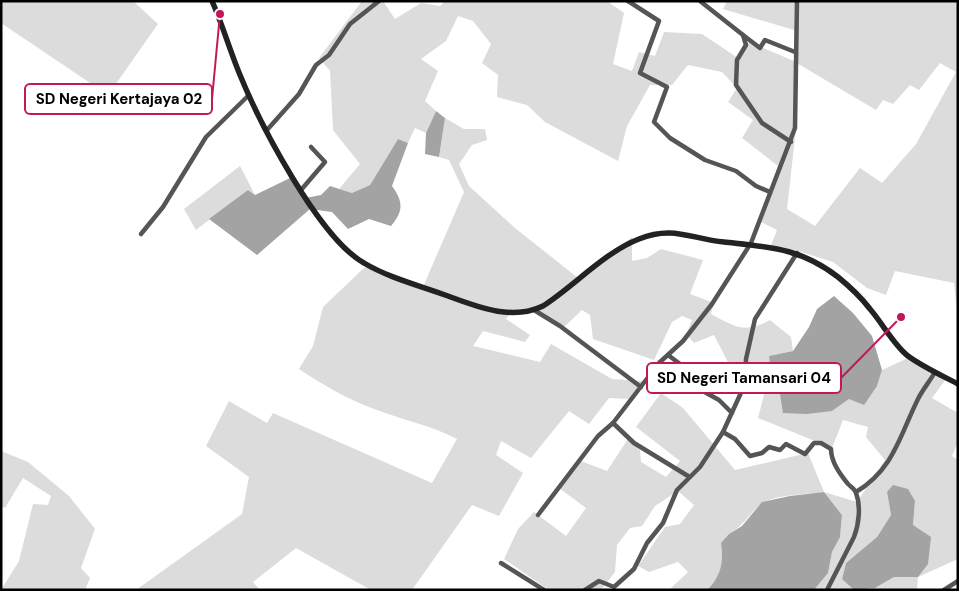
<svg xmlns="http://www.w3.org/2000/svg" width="959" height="591" viewBox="0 0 959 591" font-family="'DM Sans',sans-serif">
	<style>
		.green { fill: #dcdcdc; fill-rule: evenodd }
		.water { fill: #a3a3a3 }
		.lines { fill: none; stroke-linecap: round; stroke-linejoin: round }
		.street { stroke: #555; stroke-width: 4.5 }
		.secondary { stroke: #222; stroke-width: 5.5 }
		.leader { fill: none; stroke: #c2185b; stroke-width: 2 }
		.callout-dot { fill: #c2185b; stroke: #fff; stroke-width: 2 }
		.callout { fill: #fff; stroke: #c2185b; stroke-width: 2 }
		.callout-label { font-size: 15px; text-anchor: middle; font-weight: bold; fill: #000 }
	</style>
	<rect width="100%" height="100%" fill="#fff"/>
	<g class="green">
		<path d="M 1,1 L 133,1 L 158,24 L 108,95 L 1,23 Z"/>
		<path d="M 362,1 L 383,1 L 395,19 L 421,3 L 440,6 L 445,1 L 607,1 L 624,13 L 613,64 L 632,71 L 639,52 L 655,56 L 664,32 L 702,34 L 738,58 L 749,42 L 794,61 L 794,30 L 723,9 L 727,1 L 958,1 L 958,318 L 954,283 L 895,271 L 886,295 L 867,288 L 833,262 L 798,251 L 770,248 L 777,230 L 759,221 L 778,166 L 742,138 L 753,120 L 728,102 L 737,88 L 722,72 L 688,65 L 672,85 L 650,85 L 627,126 L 618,161 L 545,122 L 527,105 L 497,97 L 498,75 L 482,63 L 491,44 L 473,21 L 458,16 L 446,41 L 421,59 L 438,71 L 425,101 L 436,111 L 426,133 L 415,128 L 408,143 L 398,139 L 370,185 L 352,193 L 339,189 L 360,164 L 333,130 L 330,71 L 319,58 ZM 795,62 L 876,110 L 883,100 L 893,104 L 910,85 L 919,90 L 940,63 L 956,72 L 916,144 L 882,183 L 860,168 L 815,226 L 787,209 L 796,128 Z"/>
		<path d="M 445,118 L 464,129 L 485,129 L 487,140 L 472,145 L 459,164 L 469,186 L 515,228 L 578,278 L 632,237 L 632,261 L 647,258 L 661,249 L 703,260 L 690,294 L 714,303 L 711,314 C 735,327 745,334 770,320 L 791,337 L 793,351 L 769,356 L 771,378 L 780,394 L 832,411 L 849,399 L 877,386 L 882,370 L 910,357 L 946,379 L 932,398 L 958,413 L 958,442 L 952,456 L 958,460 L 958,559 L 918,577 L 917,590 L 857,590 L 875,588 L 894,577 L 918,577 L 913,525 L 915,501 L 887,492 L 891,515 L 877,537 L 846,563 L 842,579 L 854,590 L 814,590 L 828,573 L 832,552 L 840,536 L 842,515 L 824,492 C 809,494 772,495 761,504 C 749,514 744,525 729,534 L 717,581 L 707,590 L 669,590 L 688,572 L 678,562 L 649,572 L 638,566 L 665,527 L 680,524 L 694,505 L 678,491 L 655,506 L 642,526 L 630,528 L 617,545 L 615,572 L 601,590 L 549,590 L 504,559 L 518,529 L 534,512 L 566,536 L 586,508 L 559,488 L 581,461 L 607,471 L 628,439 L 640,450 L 641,462 L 666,477 L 680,461 L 636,427 L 661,393 L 683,408 L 735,470 L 808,453 L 824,492 L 857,502 L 885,460 L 866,437 L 868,427 L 843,420 L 832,448 L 758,418 L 764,395 L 756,364 L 731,368 L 714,335 L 694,343 L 686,334 L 692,320 L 682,316 L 672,322 L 654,360 L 593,339 L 590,315 L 582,310 L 562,329 L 526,308 L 513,310 L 506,319 L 530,335 L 525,342 L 483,331 L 473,346 L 540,362 L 551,344 L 612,379 L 644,381 L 629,399 L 609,398 L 589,424 L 569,411 L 531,458 L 501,441 L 496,455 L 523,473 L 499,516 L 472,505 L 412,590 L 371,590 L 296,548 L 253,582 L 260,590 L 136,590 L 242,514 L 249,477 L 206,446 L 229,401 L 267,423 L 273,413 L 432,483 L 457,439 C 431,425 402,420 374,409 C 347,399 323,385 299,369 L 313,346 L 323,307 L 365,267 L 423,287 L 464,192 L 449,160 L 439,157 Z"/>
		<path d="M 240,166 L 255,195 L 248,190 L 196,230 L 184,209 Z"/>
		<path d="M 1,451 L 28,462 L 69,496 L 95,529 L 81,568 L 90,578 L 85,590 L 1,590 L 19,561 L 33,504 L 48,505 L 51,496 L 23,478 L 5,508 L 1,506 Z"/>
	</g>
	<g class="water">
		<path d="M 436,111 L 445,118 L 439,157 L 425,154 L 426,133 Z"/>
		<path d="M 398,139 L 408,143 L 392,186 C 403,201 404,211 391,226 L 369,219 L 348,229 L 332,212 L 310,209 L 257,255 L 209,219 L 248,190 L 255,195 L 290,178 L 305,198 L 321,195 L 330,186 L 352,193 L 370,185 Z"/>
		<path d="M 834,296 L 853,313 L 872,336 L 882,370 L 877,386 L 864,405 L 849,399 L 832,411 L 807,414 L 783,413 L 780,394 L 771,378 L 769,356 L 793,351 L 809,327 L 817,309 Z"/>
		<path d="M 893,485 L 908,489 L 915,501 L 913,525 L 931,537 L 928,564 L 918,577 L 894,577 L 875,588 L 854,590 L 842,579 L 846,563 L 877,537 L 891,515 L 887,492 Z"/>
		<path d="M 824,492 L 842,515 L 840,537 L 832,552 L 828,573 L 814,590 L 707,590 C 721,577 724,561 721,543 L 729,534 L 742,526 L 762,502 L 790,496 Z"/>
	</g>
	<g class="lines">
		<g class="street">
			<path d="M 628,1 L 659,21 L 640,73 L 667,87 L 654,122 L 670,138 L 705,160 L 736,171 L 756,186 L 770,192"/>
			<path d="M 700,1 L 743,35 L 746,45 L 737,60 L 736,85 L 762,123 L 791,142"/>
			<path d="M 743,35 L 760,48 L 765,40 L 795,52"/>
			<path d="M 267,130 L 299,94 L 316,65 L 329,55 L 350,24 L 379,1"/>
			<path d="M 301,190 L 325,162 L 311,147"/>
			<path d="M 141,234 L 163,207 L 206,137 L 249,95"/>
			<path d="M 534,310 L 560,326 L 641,387"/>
			<path d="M 668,355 L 688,370 L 701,390 L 719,400 L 732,413"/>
			<path d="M 613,423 L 634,443 L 688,476"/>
			<path d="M 723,432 L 735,439 L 750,456 L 762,453 L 769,447 L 780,450 L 786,444 L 805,454 L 814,443 L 821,443 L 831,449 C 831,462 840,474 848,484 C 851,487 855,489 856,493 C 861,506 859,524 854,537 L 827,590"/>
			<path d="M 856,492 C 894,469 900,435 918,399 C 923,389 930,381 935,372"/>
			<path d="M 538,515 L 598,436 L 613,423 L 659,363 L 683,341 L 712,304 L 751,243 L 795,128 L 797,1"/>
			<path d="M 501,563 L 544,590"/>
			<path d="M 585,590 L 599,581 L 614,587 L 634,569 L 647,543 L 663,523 L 677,490 L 700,467 L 723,432 L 745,384 L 746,359 L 755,319 L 797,253"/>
			<path d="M 944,590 L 958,581"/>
		</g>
		<path class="secondary" d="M 212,1 C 223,26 230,51 240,75 C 260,124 319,238 364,263 C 389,278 421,286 448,296 C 478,307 512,321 543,306 C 574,286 605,252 639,239 C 673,225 691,239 724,242 C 769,247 801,248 838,277 C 849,286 861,297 870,309 C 883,324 893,344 908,356 C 923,367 941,375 958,384"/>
	</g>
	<path class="leader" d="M220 14L212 99M901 317L841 378"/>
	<g class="callout-dot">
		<circle cx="220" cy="14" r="5"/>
		<circle cx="901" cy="317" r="5"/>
	</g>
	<g class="callout">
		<rect x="25" y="84" width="187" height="30" rx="5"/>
		<rect x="647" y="363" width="194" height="30" rx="5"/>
	</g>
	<g class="callout-label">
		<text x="119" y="104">SD Negeri Kertajaya 02</text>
		<text x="744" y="383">SD Negeri Tamansari 04</text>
	</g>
	<rect width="959" height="591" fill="none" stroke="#000000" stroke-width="5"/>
</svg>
